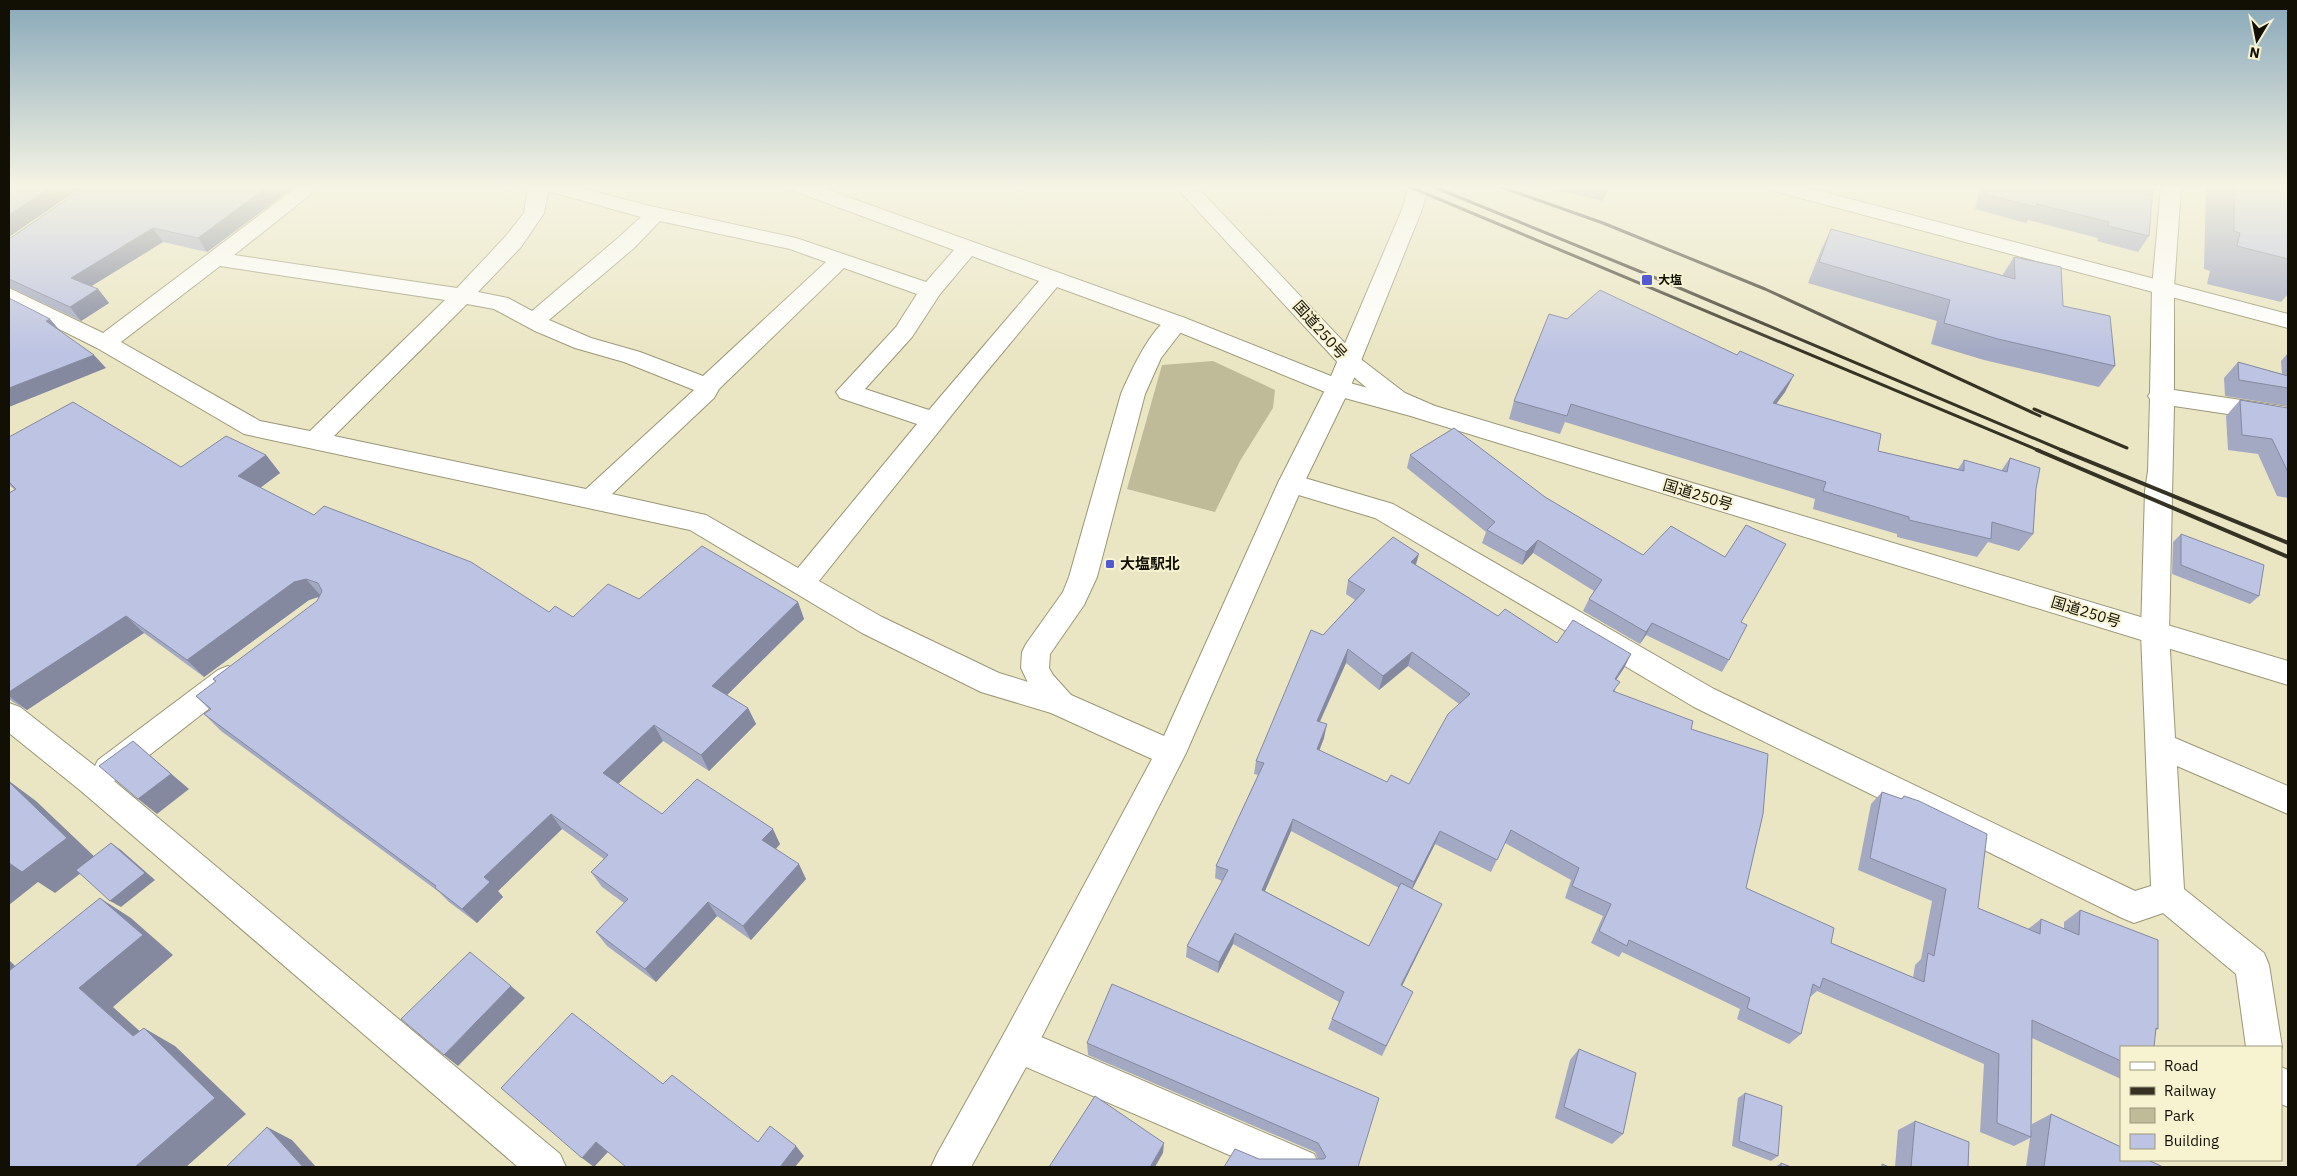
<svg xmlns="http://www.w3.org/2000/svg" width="2297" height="1176" viewBox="0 0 2297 1176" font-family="'IBM Plex Sans','Noto Sans JP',sans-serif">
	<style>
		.green { fill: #bfbb99 }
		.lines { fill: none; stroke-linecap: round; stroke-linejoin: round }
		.minor-casing { stroke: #9a9676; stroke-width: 2 }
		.tertiary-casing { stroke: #9a9676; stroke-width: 2 }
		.trunk-casing { stroke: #9a9676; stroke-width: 2 }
		.minor { fill: #fff; fill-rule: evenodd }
		.tertiary { fill: #fff; fill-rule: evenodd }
		.trunk { fill: #fff; fill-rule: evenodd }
		.rail-far1 { stroke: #353224; stroke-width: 3 }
		.rail { stroke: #353224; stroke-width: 4 }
		.wall { fill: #a3a9c3; fill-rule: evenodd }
		.shaded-wall { fill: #84899f }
		.building { fill: #bdc4e3; stroke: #84899f; fill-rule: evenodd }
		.poi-dot { fill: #535ad0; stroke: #f7f3d1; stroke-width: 2 }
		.labels { text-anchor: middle; stroke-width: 4; stroke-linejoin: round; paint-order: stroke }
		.far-poi-label { font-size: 12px; font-weight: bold; fill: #121005; stroke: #f7f3d1; text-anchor: start }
		.street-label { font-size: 15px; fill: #121005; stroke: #f7f3d1 }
		.poi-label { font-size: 15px; font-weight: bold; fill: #121005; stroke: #f7f3d1; text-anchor: start }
	</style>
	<rect width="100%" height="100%" fill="#eae6c4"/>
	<path class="green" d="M 1213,361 L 1275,390 L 1273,408 L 1240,461 L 1215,512 L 1127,489 L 1162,365 Z"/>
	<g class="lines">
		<g class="minor-casing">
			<g id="minor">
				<path d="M 297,187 L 320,187 L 234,255 L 457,288 L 505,237 L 524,213 L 528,187 L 577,187 L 646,205 L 796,238 L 926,282 L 954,250 L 794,191 L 791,187 L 820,187 L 1185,318 L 1346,382 L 1427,404 L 1430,410 L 1427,416 L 1418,418 L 1330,394 L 1169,328 L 1057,287 L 983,376 L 819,581 L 882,617 L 999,673 L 1071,695 L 1076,704 L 1071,713 L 1061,716 L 981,692 L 862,633 L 690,530 L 244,434 L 97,348 L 9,304 L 9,288 L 103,333 ZM 548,191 L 641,217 L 618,238 L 532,311 L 508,298 L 478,292 L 521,247 L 544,213 ZM 660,221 L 790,249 L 826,262 L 703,376 L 640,352 L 591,338 L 549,320 L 634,248 ZM 972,256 L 1039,281 L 929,410 L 865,389 L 912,337 L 940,294 ZM 220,266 L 445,300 L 310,431 L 260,421 L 121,342 ZM 844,268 L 917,294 L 896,327 L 836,392 L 840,398 L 917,424 L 798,568 L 706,515 L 612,494 L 714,398 L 719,389 ZM 467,304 L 494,309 L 535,331 L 575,348 L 624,362 L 694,390 L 586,489 L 334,436 Z"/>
				<path d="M 2161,187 L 2181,187 L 2174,288 L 2174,390 L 2288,407 L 2288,423 L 2174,406 L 2169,633 L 2175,738 L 2288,786 L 2288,814 L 2177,766 L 2184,889 L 2264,953 L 2269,965 L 2282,1047 L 2281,1050 L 2281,1047 L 2246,1047 L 2236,974 L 2163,913 L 2134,923 L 2122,918 L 1694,707 L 1375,518 L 1282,490 L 1278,483 L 1282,476 L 1291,474 L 1393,504 L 1714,689 L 2135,891 L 2151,886 L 2141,633 L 2145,491 L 2148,471 L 2150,399 L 2148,396 L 2150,393 L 2152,288 Z"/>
				<path d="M 228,666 L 238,670 L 243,678 L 238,686 L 120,778 L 114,781 L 560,1154 L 566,1167 L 518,1167 L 81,791 L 9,733 L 9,703 L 20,707 L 95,766 L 98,760 L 218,670 Z"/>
				<path d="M 1018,1027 L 1314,1154 L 1320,1167 L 1257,1167 L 1005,1058 L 1000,1045 L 1005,1032 Z"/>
				<path d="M 2281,1067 L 2288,1070 L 2288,1107 L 2281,1104 Z"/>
			</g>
		</g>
		<g class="tertiary-casing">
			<g id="tertiary">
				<path d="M 1409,187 L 1429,187 L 1421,212 L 1350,388 L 1304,483 L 1186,753 L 1031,1058 L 971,1167 L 931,1167 L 937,1154 L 1005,1032 L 1152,759 L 1051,713 L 1033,693 L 1021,668 L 1022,652 L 1026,644 L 1063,592 L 1069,577 L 1121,394 C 1129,375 1151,327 1170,318 C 1175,315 1180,316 1185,318 L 1188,323 L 1161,358 L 1145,394 L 1097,577 L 1084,605 L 1050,654 L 1049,668 L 1053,675 L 1071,695 L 1164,736 L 1278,483 L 1326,388 L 1401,212 Z"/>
				<path d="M 1771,187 L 1805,187 L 2288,314 L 2288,328 L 1774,191 Z"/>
			</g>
		</g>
		<g class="trunk-casing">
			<path id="trunk" d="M 1176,187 L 1197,187 L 1358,357 L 1405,393 L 1435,406 L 2288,661 L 2288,685 L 1417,418 L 1387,405 L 1342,367 Z"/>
		</g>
		<use href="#minor" class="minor"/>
		<use href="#tertiary" class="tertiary"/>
		<use href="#trunk" class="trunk"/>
		<g class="rail-far1">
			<path d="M 1410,187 L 2040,451"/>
			<path d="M 1434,187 L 1651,276 L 2064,451"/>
			<path d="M 1501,187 L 1603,223 L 1765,289 L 2040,416"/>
			<path d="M 2034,409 L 2127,448"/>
		</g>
		<g class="rail">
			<path d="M 2037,450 L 2288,557"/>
			<path d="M 2061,450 L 2288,543"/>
		</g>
	</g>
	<g class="wall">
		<path d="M 85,187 L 294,187 L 207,252 L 163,242 L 91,286 L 98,289 L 109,303 L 81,321 L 9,287 L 9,239 Z"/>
		<path d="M 1548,187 L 1609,187 L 1602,201 Z"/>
		<path d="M 1980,187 L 2153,187 L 2149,236 L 2138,252 L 2097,241 L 2098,238 L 2028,220 L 2026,223 L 1975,209 Z"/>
		<path d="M 2206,187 L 2288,187 L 2288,294 L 2281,302 L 2207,284 L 2210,271 L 2204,269 Z"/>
		<path d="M 1831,229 L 2002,276 L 2014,257 L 2063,306 L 2115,366 L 2099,387 L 1984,360 L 1931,344 L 1937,321 L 1808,283 L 1821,250 Z"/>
		<path d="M 2288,353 L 2288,406 L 2225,396 L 2224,378 L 2238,362 L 2282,374 L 2281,361 Z"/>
		<path d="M 1785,392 L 1776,404 L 1878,451 L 1958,469 L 1964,460 L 2001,471 L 2010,458 L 2036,489 L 2033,534 L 2019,551 L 1988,542 L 1977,557 L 1897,537 L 1897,534 L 1813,509 L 1815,499 L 1565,422 L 1560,434 L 1509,419 L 1514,401 Z"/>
		<path d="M 2240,400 L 2288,408 L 2288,498 L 2277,496 L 2258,454 L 2228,450 L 2226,416 Z"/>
		<path d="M 9,437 L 181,467 L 266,455 L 280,473 L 260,488 L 314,515 L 549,612 L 573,617 L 639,599 L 798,602 L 804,619 L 727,695 L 748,708 L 756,724 L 709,771 L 663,741 L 618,784 L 662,814 L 780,844 L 776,849 L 806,879 L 751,940 L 717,916 L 656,982 L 607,946 L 596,932 L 624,903 L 602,887 L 591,872 L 604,859 L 562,829 L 498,891 L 503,897 L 477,923 L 449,902 L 439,892 L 221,731 L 204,714 L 210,710 L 196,696 L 216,682 L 213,679 L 317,601 L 319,597 L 309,600 L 204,677 L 144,633 L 27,710 L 13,702 L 9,699 L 9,493 L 15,490 L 9,485 Z"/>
		<path d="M 1410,455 L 1545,497 L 1741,622 L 1729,660 L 1722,672 L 1646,635 L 1640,644 L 1583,611 L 1589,599 L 1594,591 L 1533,553 L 1522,565 L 1482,543 L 1486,532 L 1407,468 Z"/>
		<path d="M 2181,534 L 2259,596 L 2250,604 L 2172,574 L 2173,542 Z"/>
		<path d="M 1416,565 L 1498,616 L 1557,643 L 1631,654 L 1624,668 L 1616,680 L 1615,692 L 1691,729 L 1746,888 L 1831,943 L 1913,978 L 1915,965 L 1921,959 L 1932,901 L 1858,870 L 1871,804 L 1882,792 L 1901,799 L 1904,796 L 1978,908 L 2028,929 L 2041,919 L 2064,929 L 2064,922 L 2080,910 L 2158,1029 L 2121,1047 L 2121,1079 L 2032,1038 L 2031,1133 L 2032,1124 L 2051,1114 L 2163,1167 L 2026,1167 L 2030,1138 L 2014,1146 L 1980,1132 L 1984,1064 L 1817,991 L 1809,998 L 1801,1034 L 1789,1044 L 1737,1019 L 1740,1009 L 1622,952 L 1619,957 L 1591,943 L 1603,916 L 1565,898 L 1571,880 L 1505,843 L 1491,872 L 1435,844 L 1412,889 L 1437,915 L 1402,986 L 1408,1002 L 1382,1056 L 1328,1029 L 1332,1019 L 1339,1002 L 1233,944 L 1218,973 L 1186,957 L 1187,946 L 1222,881 L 1215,878 L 1216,866 L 1258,775 L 1254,774 L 1256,761 L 1323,635 L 1355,600 L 1346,594 L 1348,580 ZM 1346,663 L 1379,690 L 1408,666 L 1459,704 L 1409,784 L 1387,782 L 1319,750 L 1324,738 L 1320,722 ZM 1291,831 L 1399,888 L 1369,946 L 1265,891 Z"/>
		<path d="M 1112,984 L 1358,1167 L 1259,1159 L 1318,1159 L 1315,1152 L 1088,1055 L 1087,1043 Z"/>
		<path d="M 1579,1049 L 1623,1134 L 1612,1144 L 1555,1118 L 1570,1060 Z"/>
		<path d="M 1745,1093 L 1778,1156 L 1771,1161 L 1732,1146 L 1738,1098 Z"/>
		<path d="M 1915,1121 L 1968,1167 L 1895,1167 L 1898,1130 Z"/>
		<path d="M 1781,1163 L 1791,1167 L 1775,1167 Z"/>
	</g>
	<g class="shaded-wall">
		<path d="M 51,187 L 82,187 L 9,237 L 9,215 Z"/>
		<path d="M 267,187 L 294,187 L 207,252 L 198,238 Z"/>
		<path d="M 1607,187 L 1609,187 L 1602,201 L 1605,192 Z"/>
		<path d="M 153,228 L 163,242 L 82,292 L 71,278 Z"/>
		<path d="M 98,289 L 109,303 L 81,321 L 70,307 Z"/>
		<path d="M 50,319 L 62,333 L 46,321 Z"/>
		<path d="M 94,355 L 106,368 L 9,407 L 9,388 Z"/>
		<path d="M 1794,375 L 1785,392 L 1764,420 L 1773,403 Z"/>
		<path d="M 266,455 L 280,473 L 252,494 L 238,476 Z"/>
		<path d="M 1538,540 L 1533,553 L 1522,565 L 1526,552 Z"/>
		<path d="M 1419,554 L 1415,568 L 1411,562 Z"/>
		<path d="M 306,579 L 321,596 L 309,600 L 204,677 L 187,660 L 294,582 Z"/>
		<path d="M 798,602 L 804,619 L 720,702 L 712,686 Z"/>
		<path d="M 126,616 L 144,633 L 27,710 L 9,696 L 9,692 Z"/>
		<path d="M 1652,623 L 1646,635 L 1640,644 L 1646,632 Z"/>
		<path d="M 1348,649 L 1346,663 L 1314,734 L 1317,721 Z"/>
		<path d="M 1412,652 L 1408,666 L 1379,690 L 1383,676 Z"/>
		<path d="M 1631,654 L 1624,668 L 1608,692 L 1615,679 Z"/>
		<path d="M 748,708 L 756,724 L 709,771 L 701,755 Z"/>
		<path d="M 1327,724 L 1324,738 L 1315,762 L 1317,749 Z"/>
		<path d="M 654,725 L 663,741 L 613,789 L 603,773 Z"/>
		<path d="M 133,741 L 189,789 L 157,814 L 138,799 Z"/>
		<path d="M 9,781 L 36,801 L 98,860 L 55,893 L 38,882 L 9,905 Z"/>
		<path d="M 551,814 L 562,829 L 498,891 L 503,897 L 477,923 L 462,909 L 484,877 Z"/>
		<path d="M 1293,819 L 1291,831 L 1260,902 L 1262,890 Z"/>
		<path d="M 773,829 L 780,844 L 770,855 L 762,840 Z"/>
		<path d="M 1440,831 L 1435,844 L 1410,894 L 1414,882 Z"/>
		<path d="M 111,843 L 121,850 L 155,880 L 121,907 L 110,901 Z"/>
		<path d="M 799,864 L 806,879 L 751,940 L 743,926 Z"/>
		<path d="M 100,898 L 131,918 L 173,955 L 113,1007 L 165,1054 L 133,1036 L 79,988 Z"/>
		<path d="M 708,902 L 717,916 L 656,982 L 645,969 Z"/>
		<path d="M 1442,904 L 1437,915 L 1397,996 L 1401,985 Z"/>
		<path d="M 1235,933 L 1233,944 L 1218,973 L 1219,962 Z"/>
		<path d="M 9,960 L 42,992 L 9,974 Z"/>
		<path d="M 511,986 L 525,998 L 458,1066 L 444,1055 Z"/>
		<path d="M 144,1028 L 175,1046 L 246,1114 L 186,1167 L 135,1167 Z"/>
		<path d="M 267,1127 L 292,1140 L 316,1167 L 303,1167 Z"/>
		<path d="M 596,1142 L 608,1152 L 594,1167 L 582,1158 Z"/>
		<path d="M 1164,1143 L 1163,1153 L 1155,1167 L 1150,1167 Z"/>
		<path d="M 796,1146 L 804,1156 L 795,1167 L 780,1167 Z"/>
	</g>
	<g class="building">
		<path d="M 9,187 L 51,187 L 9,215 Z"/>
		<path d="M 85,187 L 267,187 L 198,238 L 153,228 L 71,278 L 98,289 L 70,307 L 9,279 L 9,239 Z"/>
		<path d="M 1585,187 L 1607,187 L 1605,192 Z"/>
		<path d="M 1986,187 L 2153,187 L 2149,236 L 2108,226 L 2109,222 L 2037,204 L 2036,207 L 1984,194 Z"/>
		<path d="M 2234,187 L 2288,187 L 2288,259 L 2237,246 L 2240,233 L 2234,231 Z"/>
		<path d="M 1831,229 L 2015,279 L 2014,257 L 2061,267 L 2063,306 L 2110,316 L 2115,366 L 1998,339 L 1944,323 L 1950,300 L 1819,262 Z"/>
		<path d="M 1600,290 L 1737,355 L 1740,351 L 1794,375 L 1773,403 L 1881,434 L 1878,451 L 1964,471 L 1964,460 L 2007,472 L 2010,458 L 2040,468 L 2036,489 L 2033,534 L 1992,522 L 1991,539 L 1909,520 L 1909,517 L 1823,491 L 1826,482 L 1571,404 L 1567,416 L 1514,401 L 1549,314 L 1567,319 Z"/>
		<path d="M 9,298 L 50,319 L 46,321 L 94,355 L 9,388 Z"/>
		<path d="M 2238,362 L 2288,376 L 2288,388 L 2239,380 Z"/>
		<path d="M 2240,400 L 2288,408 L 2288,472 L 2272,439 L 2242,435 Z"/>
		<path d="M 73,402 L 181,467 L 226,436 L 266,455 L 238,476 L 314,515 L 324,506 L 471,562 L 549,612 L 555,606 L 573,617 L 608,584 L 639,599 L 702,546 L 798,602 L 712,686 L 748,708 L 701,755 L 654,725 L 603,773 L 662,814 L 697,779 L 773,829 L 762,840 L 799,864 L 743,926 L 708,902 L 645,969 L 596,932 L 628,899 L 591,872 L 608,855 L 551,814 L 484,877 L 490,882 L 462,909 L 435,888 L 436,886 L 204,714 L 211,709 L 196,696 L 216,681 L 213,679 L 317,601 L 322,591 L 318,583 L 306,579 L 294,582 L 187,660 L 126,616 L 9,692 L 9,493 L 16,489 L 9,482 L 9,437 Z"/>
		<path d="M 1454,428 L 1545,497 L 1643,555 L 1671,526 L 1725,557 L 1746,525 L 1786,544 L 1741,622 L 1747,625 L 1729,660 L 1652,623 L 1646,632 L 1589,599 L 1602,580 L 1538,540 L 1526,552 L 1487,530 L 1495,522 L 1410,455 Z"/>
		<path d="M 2181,534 L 2264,565 L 2259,596 L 2181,565 Z"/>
		<path d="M 1393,537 L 1419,554 L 1411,562 L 1498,616 L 1505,609 L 1557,643 L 1573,620 L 1631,654 L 1615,679 L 1620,682 L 1613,691 L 1693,721 L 1691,729 L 1768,754 L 1763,814 L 1746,888 L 1834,928 L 1831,943 L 1924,982 L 1928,953 L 1934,956 L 1946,889 L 1870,858 L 1882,792 L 1902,799 L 1904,796 L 1919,801 L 1987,834 L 1978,908 L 2040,934 L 2041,919 L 2079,935 L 2080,910 L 2158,940 L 2158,1029 L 2156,1028 L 2154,1047 L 2121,1047 L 2121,1061 L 2032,1020 L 2031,1137 L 1997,1123 L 1999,1054 L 1823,978 L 1820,988 L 1813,984 L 1801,1034 L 1747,1008 L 1750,998 L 1629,940 L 1627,946 L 1599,931 L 1611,904 L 1572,886 L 1579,868 L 1511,830 L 1497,860 L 1440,831 L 1414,882 L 1293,819 L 1262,890 L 1369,946 L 1401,883 L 1442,904 L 1401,985 L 1413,992 L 1386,1046 L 1332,1019 L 1344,992 L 1235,933 L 1219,962 L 1187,946 L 1228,870 L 1216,866 L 1264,763 L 1256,761 L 1311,630 L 1323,635 L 1365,590 L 1348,580 ZM 1348,649 L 1383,676 L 1412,652 L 1470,694 L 1448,714 L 1409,784 L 1391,775 L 1387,782 L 1317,749 L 1327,724 L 1317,721 Z"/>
		<path d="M 133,741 L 171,774 L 138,799 L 99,766 Z"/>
		<path d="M 9,782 L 67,838 L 22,872 L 9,863 Z"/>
		<path d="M 111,843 L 145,873 L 110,901 L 76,870 Z"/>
		<path d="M 100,898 L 143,935 L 79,988 L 133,1036 L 144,1028 L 215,1098 L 135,1167 L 9,1167 L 9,971 Z"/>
		<path d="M 470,952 L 511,986 L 444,1055 L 401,1019 Z"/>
		<path d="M 1112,984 L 1379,1098 L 1358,1167 L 1224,1167 L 1235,1149 L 1259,1159 L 1324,1159 L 1326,1157 L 1318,1143 L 1087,1043 Z"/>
		<path d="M 572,1013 L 663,1084 L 672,1075 L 758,1142 L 770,1126 L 796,1146 L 780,1167 L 626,1167 L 596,1142 L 582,1158 L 501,1088 Z"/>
		<path d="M 1579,1049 L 1636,1073 L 1623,1134 L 1564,1107 Z"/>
		<path d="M 1745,1093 L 1782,1106 L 1778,1156 L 1739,1141 Z"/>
		<path d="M 1095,1096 L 1164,1143 L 1150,1167 L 1049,1167 Z"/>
		<path d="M 2051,1114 L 2121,1147 L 2121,1160 L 2148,1160 L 2163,1167 L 2044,1167 Z"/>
		<path d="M 1915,1121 L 1969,1142 L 1968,1167 L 1911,1167 Z"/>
		<path d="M 267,1127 L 303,1167 L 226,1167 Z"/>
		<path d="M 1781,1163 L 1791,1167 L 1781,1167 Z"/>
		<path d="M 1882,1164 L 1889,1167 L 1882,1167 Z"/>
	</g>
	<linearGradient id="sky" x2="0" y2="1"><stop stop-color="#88a8b9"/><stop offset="0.53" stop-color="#f6f4e4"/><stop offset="1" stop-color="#f6f4e4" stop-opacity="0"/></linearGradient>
	<rect width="2297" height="352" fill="url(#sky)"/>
	<g class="poi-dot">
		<rect x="1641" y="274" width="12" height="12" rx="2.5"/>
		<rect x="1105" y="559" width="10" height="10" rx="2.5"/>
	</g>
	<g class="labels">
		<g class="far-poi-label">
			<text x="1658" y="284">大塩</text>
		</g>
		<g class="street-label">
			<text transform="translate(1320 330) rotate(48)" y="5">国道250号</text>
			<text transform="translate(1698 495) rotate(17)" y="5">国道250号</text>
			<text transform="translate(2086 612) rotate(17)" y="5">国道250号</text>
		</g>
		<g class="poi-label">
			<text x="1120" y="569">大塩駅北</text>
		</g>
	</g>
	<rect width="2297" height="1176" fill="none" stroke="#121005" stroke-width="20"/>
	<rect x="2120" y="1046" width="162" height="115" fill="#f7f3d1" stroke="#9b987f"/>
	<rect x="2130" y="1062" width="25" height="8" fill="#ffffff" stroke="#9b987f"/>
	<text x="2164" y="1071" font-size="15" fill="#121005">Road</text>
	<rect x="2130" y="1087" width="25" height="8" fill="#353224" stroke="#9b987f"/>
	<text x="2164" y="1096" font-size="15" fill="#121005">Railway</text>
	<rect x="2130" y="1108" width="25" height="15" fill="#bfbb99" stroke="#9b987f"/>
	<text x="2164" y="1121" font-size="15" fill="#121005">Park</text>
	<rect x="2130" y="1134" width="25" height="15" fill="#bdc4e3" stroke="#9b987f"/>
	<text x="2164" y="1146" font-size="15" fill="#121005">Building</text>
	<g transform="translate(2257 40) rotate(190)" stroke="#f7f3d1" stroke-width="4" paint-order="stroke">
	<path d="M0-4L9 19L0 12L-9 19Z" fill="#121005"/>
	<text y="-8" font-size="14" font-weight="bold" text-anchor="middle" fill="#121005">N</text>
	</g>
</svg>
